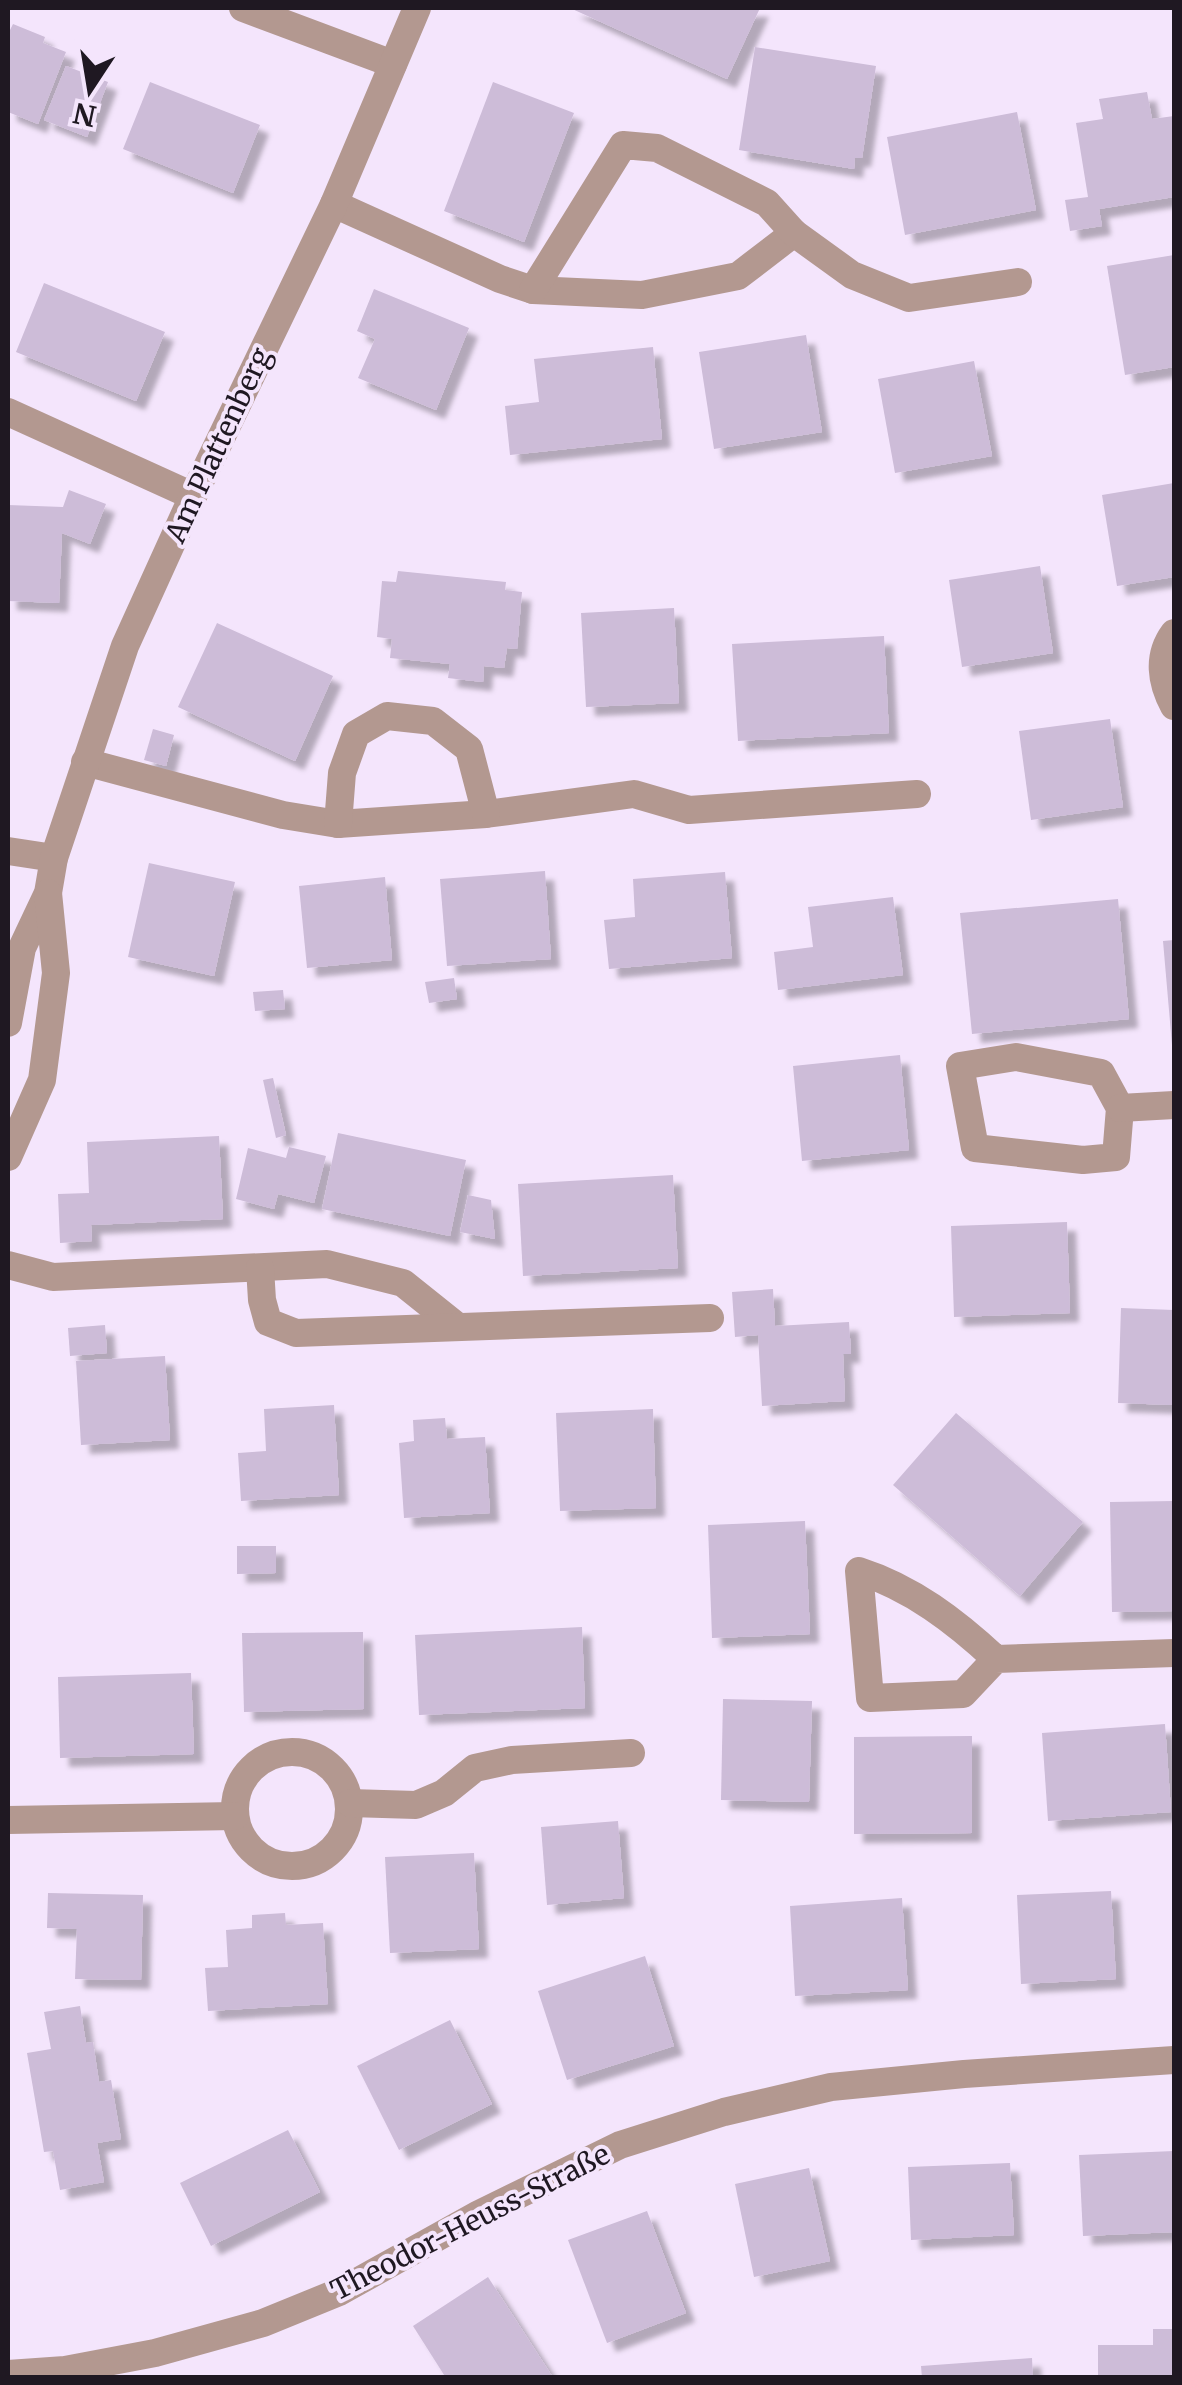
<svg xmlns="http://www.w3.org/2000/svg" width="1182" height="2385" viewBox="0 0 1182 2385" font-family="Merriweather,serif">
	<style>
		.building { fill: #cdbcd8; filter: url(#shadow) }
		.lines { fill: none; stroke-linecap: round; stroke-linejoin: round }
		.minor { stroke: #b39890; stroke-width: 28 }
		.labels { text-anchor: middle; stroke-width: 8; stroke-linejoin: round; paint-order: stroke }
		.street-label { font-size: 28px; fill: #1f1822; stroke: #f4e5fc }
	</style>
	<defs>
		<filter id="shadow"><feDropShadow dx="9" dy="9" stdDeviation="2.5" flood-color="#0004"/></filter>
	</defs>
	<rect width="100%" height="100%" fill="#f4e5fc"/>
	<g class="building">
		<path d="M 570,8 L 760,8 L 727,79 Z"/>
		<path d="M 13,24 L 45,37 L 43,43 L 66,52 L 38,124 L 8,112 L 8,29 L 10,30 Z"/>
		<path d="M 755,47 L 876,66 L 862,158 L 855,158 L 854,169 L 739,150 Z"/>
		<path d="M 66,66 L 108,82 L 87,137 L 44,120 Z"/>
		<path d="M 150,82 L 260,125 L 233,193 L 123,149 Z"/>
		<path d="M 493,82 L 574,113 L 524,242 L 444,211 Z"/>
		<path d="M 1147,92 L 1152,119 L 1174,116 L 1174,197 L 1099,209 L 1102,226 L 1070,231 L 1065,200 L 1088,197 L 1076,123 L 1103,119 L 1099,99 Z"/>
		<path d="M 1017,112 L 1036,210 L 905,235 L 887,137 Z"/>
		<path d="M 1174,255 L 1174,367 L 1125,375 L 1107,266 Z"/>
		<path d="M 44,283 L 165,332 L 136,401 L 16,352 Z"/>
		<path d="M 374,289 L 469,328 L 436,410 L 358,378 L 375,339 L 357,331 Z"/>
		<path d="M 806,335 L 822,432 L 714,449 L 699,352 Z"/>
		<path d="M 653,347 L 662,439 L 510,455 L 505,406 L 539,402 L 534,359 Z"/>
		<path d="M 974,361 L 992,456 L 895,473 L 878,379 Z"/>
		<path d="M 1174,483 L 1174,577 L 1117,586 L 1102,495 Z"/>
		<path d="M 69,490 L 106,504 L 90,544 L 62,533 L 59,603 L 8,601 L 8,505 L 63,507 Z"/>
		<path d="M 1040,566 L 1053,653 L 962,667 L 949,580 Z"/>
		<path d="M 398,571 L 506,582 L 505,590 L 522,592 L 517,649 L 507,648 L 504,668 L 484,666 L 483,682 L 465,680 L 448,678 L 450,664 L 390,658 L 392,639 L 377,637 L 382,581 L 396,582 Z"/>
		<path d="M 674,608 L 679,703 L 586,707 L 581,613 Z"/>
		<path d="M 217,623 L 333,676 L 295,761 L 178,707 Z"/>
		<path d="M 884,636 L 889,733 L 738,741 L 732,644 Z"/>
		<path d="M 1110,719 L 1123,807 L 1031,820 L 1019,731 Z"/>
		<path d="M 153,729 L 174,735 L 166,766 L 144,760 Z"/>
		<path d="M 149,863 L 235,882 L 214,976 L 128,957 Z"/>
		<path d="M 545,871 L 551,959 L 447,966 L 440,879 Z"/>
		<path d="M 725,872 L 732,958 L 609,969 L 604,920 L 635,917 L 633,879 Z"/>
		<path d="M 385,877 L 392,960 L 307,968 L 299,886 Z"/>
		<path d="M 893,897 L 903,975 L 778,990 L 774,952 L 813,947 L 808,907 Z"/>
		<path d="M 1118,899 L 1129,1019 L 972,1034 L 960,913 Z"/>
		<path d="M 1174,940 L 1174,1044 L 1172,1045 L 1163,941 Z"/>
		<path d="M 454,978 L 457,999 L 429,1003 L 425,982 Z"/>
		<path d="M 283,990 L 285,1009 L 255,1011 L 253,992 Z"/>
		<path d="M 900,1055 L 909,1150 L 802,1161 L 793,1066 Z"/>
		<path d="M 273,1078 L 286,1135 L 276,1138 L 263,1080 Z"/>
		<path d="M 338,1133 L 466,1160 L 450,1236 L 322,1209 Z"/>
		<path d="M 219,1136 L 223,1219 L 91,1225 L 92,1241 L 60,1243 L 58,1194 L 89,1193 L 87,1142 Z"/>
		<path d="M 289,1147 L 326,1156 L 314,1203 L 278,1194 L 274,1209 L 236,1199 L 248,1148 L 286,1158 Z"/>
		<path d="M 673,1175 L 678,1268 L 523,1276 L 518,1184 Z"/>
		<path d="M 468,1195 L 491,1200 L 495,1239 L 460,1232 Z"/>
		<path d="M 1067,1222 L 1070,1313 L 954,1317 L 951,1226 Z"/>
		<path d="M 773,1289 L 775,1326 L 849,1322 L 851,1354 L 843,1354 L 845,1401 L 762,1406 L 758,1335 L 735,1337 L 732,1292 Z"/>
		<path d="M 1121,1308 L 1174,1310 L 1174,1405 L 1118,1403 Z"/>
		<path d="M 105,1325 L 107,1353 L 70,1356 L 68,1328 Z"/>
		<path d="M 165,1356 L 170,1440 L 81,1445 L 76,1361 Z"/>
		<path d="M 334,1405 L 339,1495 L 241,1501 L 238,1453 L 266,1451 L 264,1409 Z"/>
		<path d="M 653,1409 L 656,1508 L 560,1511 L 556,1413 Z"/>
		<path d="M 956,1413 L 1083,1522 L 1020,1596 L 893,1485 Z"/>
		<path d="M 445,1418 L 447,1439 L 485,1437 L 490,1513 L 404,1518 L 399,1443 L 414,1441 L 413,1420 Z"/>
		<path d="M 1174,1501 L 1174,1611 L 1112,1612 L 1110,1502 Z"/>
		<path d="M 805,1521 L 810,1634 L 712,1638 L 708,1525 Z"/>
		<path d="M 237,1546 L 276,1546 L 276,1573 L 237,1574 Z"/>
		<path d="M 582,1627 L 585,1708 L 419,1715 L 415,1635 Z"/>
		<path d="M 363,1632 L 364,1709 L 244,1712 L 242,1633 Z"/>
		<path d="M 191,1673 L 194,1754 L 60,1758 L 58,1677 Z"/>
		<path d="M 723,1699 L 812,1701 L 809,1802 L 721,1800 Z"/>
		<path d="M 1165,1724 L 1171,1812 L 1048,1821 L 1042,1733 Z"/>
		<path d="M 972,1736 L 972,1833 L 854,1834 L 854,1737 Z"/>
		<path d="M 618,1821 L 624,1898 L 547,1905 L 541,1827 Z"/>
		<path d="M 474,1853 L 479,1949 L 390,1953 L 385,1857 Z"/>
		<path d="M 1111,1891 L 1116,1979 L 1021,1984 L 1017,1895 Z"/>
		<path d="M 48,1893 L 143,1895 L 141,1980 L 75,1979 L 77,1929 L 47,1928 Z"/>
		<path d="M 902,1898 L 908,1990 L 795,1996 L 790,1906 Z"/>
		<path d="M 285,1913 L 286,1925 L 323,1923 L 328,2004 L 208,2011 L 205,1968 L 228,1967 L 226,1930 L 252,1928 L 252,1915 Z"/>
		<path d="M 645,1956 L 674,2046 L 567,2080 L 538,1991 Z"/>
		<path d="M 80,2006 L 86,2043 L 93,2042 L 99,2082 L 111,2080 L 121,2139 L 97,2143 L 104,2182 L 60,2190 L 53,2151 L 44,2152 L 27,2053 L 51,2049 L 44,2012 Z"/>
		<path d="M 450,2020 L 492,2104 L 399,2150 L 357,2066 Z"/>
		<path d="M 288,2130 L 320,2192 L 211,2246 L 180,2183 Z"/>
		<path d="M 1174,2151 L 1174,2232 L 1083,2236 L 1079,2155 Z"/>
		<path d="M 1010,2163 L 1014,2235 L 911,2240 L 908,2167 Z"/>
		<path d="M 809,2168 L 830,2261 L 754,2277 L 735,2184 Z"/>
		<path d="M 647,2211 L 686,2313 L 607,2343 L 568,2240 Z"/>
		<path d="M 488,2277 L 552,2376 L 550,2378 L 446,2378 L 413,2326 Z"/>
		<path d="M 1153,2329 L 1174,2329 L 1174,2378 L 1098,2378 L 1098,2345 L 1153,2345 Z"/>
		<path d="M 1032,2358 L 1033,2378 L 922,2378 L 921,2366 Z"/>
	</g>
	<g class="lines">
		<g class="minor">
			<path d="M 243,8 L 393,64"/>
			<path d="M 334,204 L 500,279 L 533,290 L 642,295 L 738,276 L 794,233"/>
			<path d="M 533,290 L 623,145 L 657,148 L 767,203 L 794,233 L 852,275 L 909,298 L 1018,282"/>
			<path d="M 8,412 L 193,496"/>
			<path d="M 1174,633 C 1157,656 1161,682 1174,706"/>
			<path d="M 85,762 L 283,815 L 338,824 L 486,814 L 634,794 L 689,810 L 917,794"/>
			<path d="M 338,824 L 342,773 L 356,734 L 387,716 L 433,721 L 469,749 L 486,814"/>
			<path d="M 8,851 L 54,858"/>
			<path d="M 8,1023 L 22,948 L 48,893 L 54,858 L 125,646 L 193,496 L 334,204 L 417,8"/>
			<path d="M 1016,1057 L 1101,1073 L 1120,1108 L 1116,1157 L 1083,1160 L 975,1148 L 960,1066 Z"/>
			<path d="M 1120,1108 L 1174,1105"/>
			<path d="M 8,1157 L 42,1080 L 56,973 L 48,893"/>
			<path d="M 8,1265 L 53,1277 L 327,1264 L 403,1283 L 458,1327"/>
			<path d="M 260,1268 L 262,1300 L 268,1322 L 296,1333 L 710,1318"/>
			<path d="M 996,1659 L 963,1694 L 870,1698 L 859,1571 C 912,1588 955,1621 996,1659 L 1174,1653"/>
			<circle cx="292" cy="1809" r="57"/>
			<path d="M 350,1803 L 416,1805 L 444,1793 L 475,1768 L 512,1760 L 631,1753"/>
			<path d="M 8,1820 L 235,1816"/>
			<path d="M 8,2374 L 65,2370 L 155,2353 L 263,2323 L 339,2292 L 479,2214 L 620,2145 L 724,2112 L 831,2087 L 964,2074 L 1174,2060"/>
		</g>
	</g>
	<g class="labels">
		<g class="street-label">
			<text transform="translate(218 445) rotate(-65)" y="10">Am Plattenberg</text>
			<text transform="translate(470 2222) rotate(-27)" y="10">Theodor-Heuss-Straße</text>
		</g>
	</g>
	<rect width="1182" height="2385" fill="none" stroke="#1f1822" stroke-width="20"/>
	<g transform="translate(90 90) rotate(192)" stroke="#f4e5fc" stroke-width="8" paint-order="stroke">
	<path d="M0-8L18 38L0 25L-18 38Z" fill="#1f1822"/>
	<text y="-15" font-size="28" font-weight="bold" text-anchor="middle" fill="#1f1822">N</text>
	</g>
</svg>
